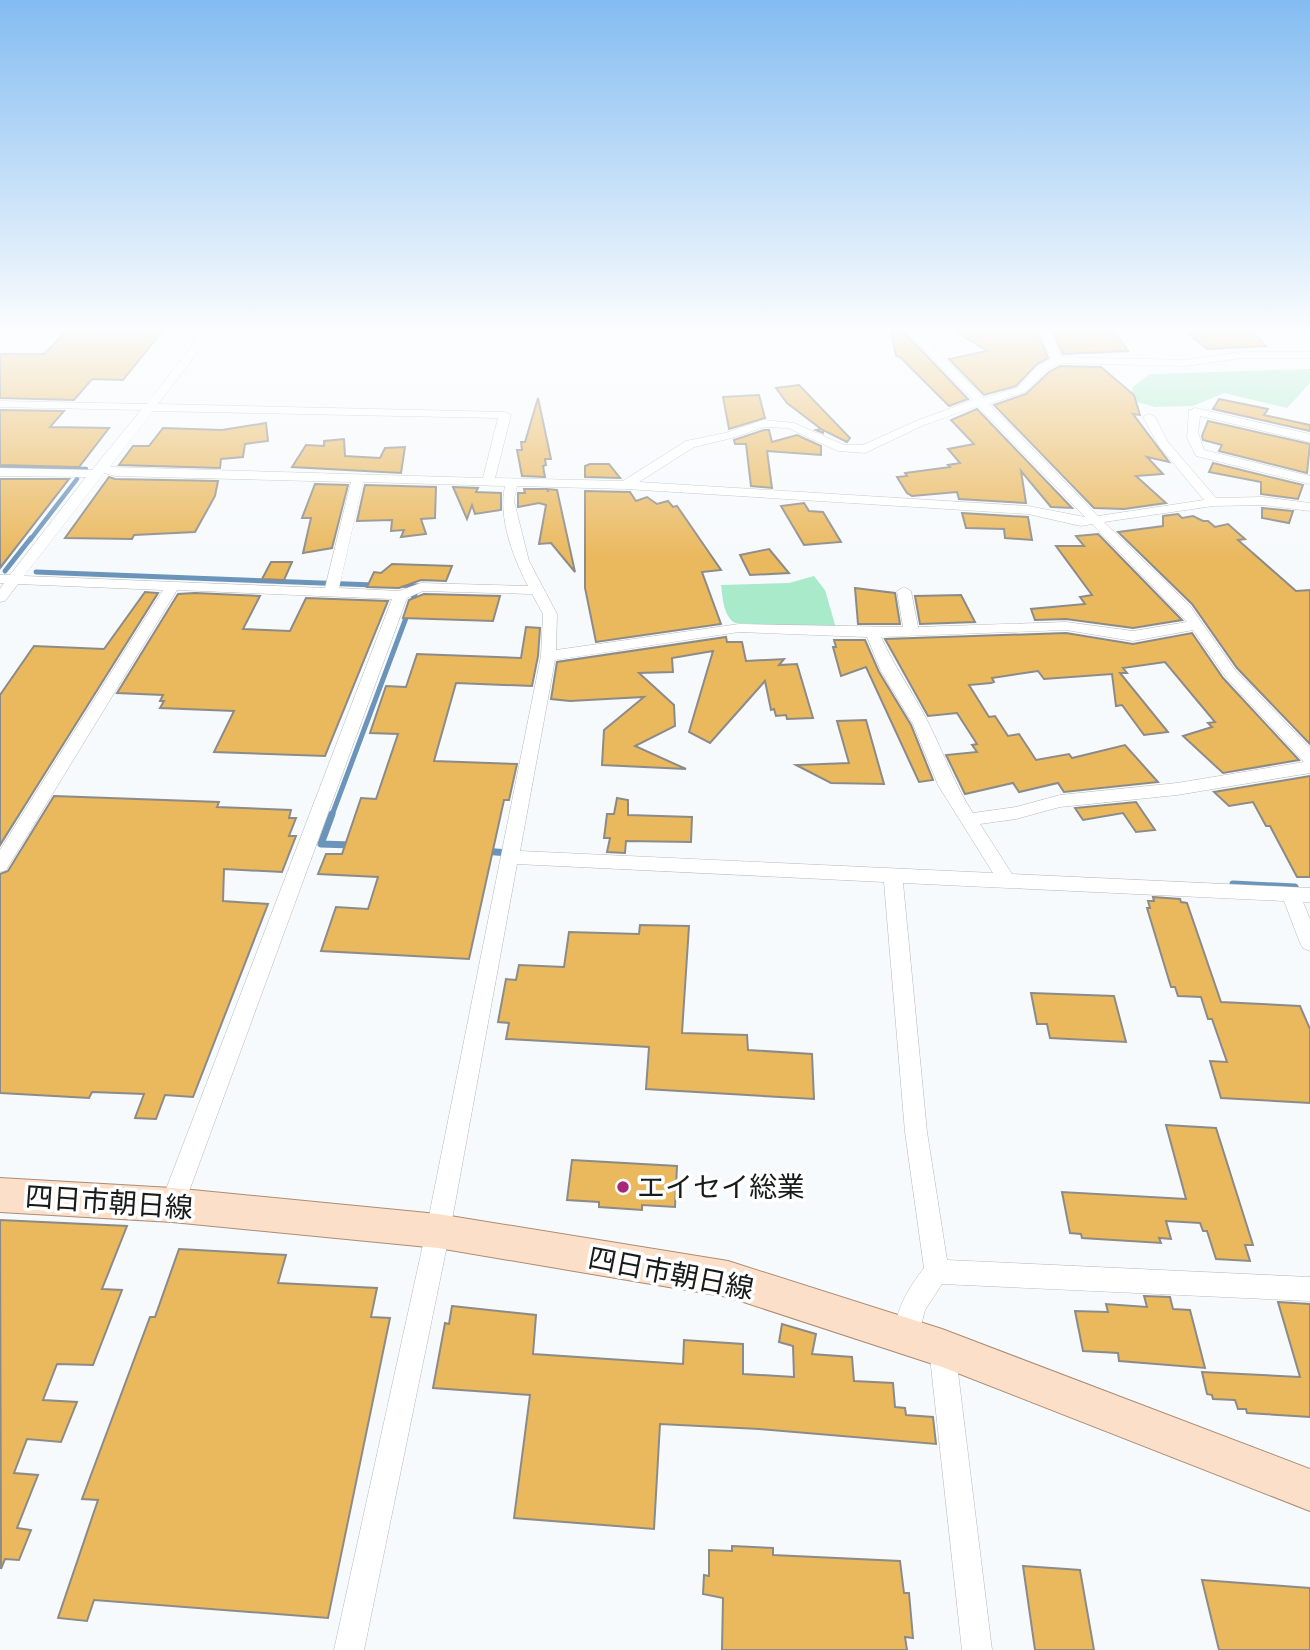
<svg xmlns="http://www.w3.org/2000/svg" width="1310" height="1650" viewBox="0 0 1310 1650" font-family="'Exo 2','Noto Sans JP',sans-serif">
	<style>
		.green { fill: #a9eacb }
		.lines { fill: none; stroke-linecap: round; stroke-linejoin: round }
		.stream-far2 { stroke: #6a94ba; stroke-width: 4.5 }
		.stream-far1 { stroke: #6a94ba; stroke-width: 5 }
		.stream { stroke: #6a94ba; stroke-width: 7 }
		.building { fill: #eab85d; stroke: #8c8b88; stroke-width: 2 }
		.minor-casing { stroke: #b5b8ba; stroke-width: 1 }
		.primary-casing { stroke: #ab8c74; stroke-width: 2 }
		.minor { fill: #fff; fill-rule: evenodd }
		.primary { fill: #fbdfc8; fill-rule: evenodd }
		.poi-dot { fill: #a82776; stroke: #fff; stroke-width: 2.5 }
		.labels { text-anchor: middle; stroke-width: 7; stroke-linejoin: round; paint-order: stroke }
		.near-poi-label { font-size: 28px; fill: #191a1a; stroke: #fff; text-anchor: start }
		.near-street-label { font-size: 28px; fill: #191a1a; stroke: #fff }
	</style>
	<rect width="100%" height="100%" fill="#f7fafc"/>
	<g class="green">
		<path d="M 1310,369 L 1310,383 L 1287,408 L 1224,393 L 1193,406 L 1155,407 L 1130,400 L 1133,387 L 1150,374 Z"/>
		<path d="M 814,576 L 825,590 L 836,628 L 735,623 C 723,615 723,599 721,585 L 789,583 Z"/>
	</g>
	<g class="lines">
		<g class="stream-far2">
			<path d="M 0,467 L 86,469"/>
			<path d="M 30,540 L 77,479"/>
		</g>
		<g class="stream-far1">
			<path d="M 5,571 L 31,538"/>
			<path d="M 36,572 L 374,585"/>
			<path d="M 332,815 L 418,586 L 398,585"/>
		</g>
		<g class="stream">
			<path d="M 332,814 L 321,844 L 351,845"/>
			<path d="M 484,851 L 508,853"/>
			<path d="M 1233,884 L 1295,887 L 1298,893"/>
		</g>
	</g>
	<g class="building">
		<path d="M 139,328 L 165,328 L 123,380 L 92,379 L 74,400 L 0,398 L 0,354 L 44,354 L 67,330 L 136,332 Z"/>
		<path d="M 950,328 L 1036,328 L 1048,358 L 1037,364 L 1016,386 L 984,395 L 949,359 L 987,351 Z"/>
		<path d="M 1051,328 L 1112,328 L 1128,351 L 1063,354 Z"/>
		<path d="M 1182,328 L 1249,328 L 1266,346 L 1207,349 Z"/>
		<path d="M 903,331 L 968,399 L 949,406 L 900,357 L 896,356 L 891,332 Z"/>
		<path d="M 1060,366 L 1101,367 L 1134,395 L 1140,415 L 1133,414 L 1169,462 L 1147,457 L 1163,474 L 1136,476 L 1166,503 L 1124,509 L 1094,508 L 994,405 L 1026,394 L 1049,372 Z"/>
		<path d="M 799,385 L 850,438 L 847,442 L 823,430 L 823,433 L 816,430 L 821,429 L 787,403 L 776,388 Z"/>
		<path d="M 759,395 L 765,418 L 729,429 L 723,397 Z"/>
		<path d="M 538,398 L 551,459 L 545,459 L 546,465 L 543,466 L 545,477 L 522,476 L 517,450 L 522,450 L 521,442 L 525,442 Z"/>
		<path d="M 1219,399 L 1268,409 L 1264,415 L 1310,425 L 1310,431 L 1213,409 Z"/>
		<path d="M 977,409 L 1072,508 L 1051,507 L 1021,471 L 1026,503 L 959,499 L 957,492 L 912,496 L 907,493 L 897,477 L 907,476 L 905,473 L 950,467 L 948,465 L 960,463 L 948,449 L 974,444 L 951,420 Z"/>
		<path d="M 0,410 L 64,411 L 50,427 L 109,428 L 79,467 L 0,465 Z"/>
		<path d="M 1208,421 L 1310,444 L 1307,473 L 1219,451 L 1222,445 L 1203,440 L 1202,436 Z"/>
		<path d="M 266,423 L 268,441 L 245,444 L 243,457 L 221,459 L 220,468 L 119,465 L 133,446 L 149,446 L 163,428 L 222,430 Z"/>
		<path d="M 764,430 L 769,430 L 772,442 L 797,435 L 821,446 L 821,455 L 767,451 L 772,488 L 751,486 L 746,444 L 735,444 L 734,440 Z"/>
		<path d="M 344,439 L 345,456 L 380,458 L 385,448 L 405,447 L 401,473 L 292,467 L 306,445 L 324,446 L 324,441 Z"/>
		<path d="M 1213,463 L 1303,485 L 1298,499 L 1261,494 L 1261,482 L 1209,472 Z"/>
		<path d="M 590,464 L 609,464 L 620,478 L 585,477 L 585,466 Z"/>
		<path d="M 109,477 L 115,479 L 218,481 L 215,496 L 195,532 L 134,535 L 132,539 L 65,538 Z"/>
		<path d="M 0,479 L 69,479 L 0,568 Z"/>
		<path d="M 315,484 L 348,485 L 332,548 L 303,553 L 311,518 L 302,518 Z"/>
		<path d="M 365,485 L 436,487 L 435,518 L 421,519 L 426,534 L 401,537 L 404,530 L 391,531 L 392,520 L 357,521 Z"/>
		<path d="M 453,487 L 478,488 L 476,492 L 501,493 L 501,510 L 475,514 L 472,505 L 467,519 Z"/>
		<path d="M 524,489 L 547,489 L 548,492 L 548,489 L 557,490 L 575,572 L 551,543 L 539,544 L 546,505 L 539,503 L 518,507 L 518,493 L 525,493 Z"/>
		<path d="M 585,491 L 630,492 L 636,501 L 647,497 L 657,504 L 668,501 L 673,507 L 677,506 L 721,570 L 702,572 L 721,624 L 596,642 L 585,588 Z"/>
		<path d="M 804,503 L 809,511 L 823,512 L 841,542 L 804,545 L 781,506 Z"/>
		<path d="M 1262,508 L 1263,508 L 1293,511 L 1289,523 L 1262,518 Z"/>
		<path d="M 962,513 L 1028,517 L 1032,540 L 1005,538 L 1004,529 L 966,528 Z"/>
		<path d="M 1178,514 L 1182,518 L 1193,516 L 1203,521 L 1208,521 L 1215,527 L 1228,524 L 1245,539 L 1238,540 L 1296,591 L 1310,590 L 1310,744 L 1237,668 L 1192,604 L 1118,532 L 1163,526 L 1163,516 Z"/>
		<path d="M 1098,534 L 1182,620 L 1133,628 L 1066,619 L 1035,620 L 1031,609 L 1085,604 L 1080,597 L 1092,595 L 1056,546 L 1084,546 L 1076,536 Z"/>
		<path d="M 769,549 L 789,573 L 750,575 L 740,555 Z"/>
		<path d="M 271,562 L 292,562 L 284,580 L 262,579 Z"/>
		<path d="M 392,564 L 452,566 L 446,581 L 421,580 L 399,588 L 367,587 L 374,572 L 381,573 Z"/>
		<path d="M 855,588 L 895,593 L 900,624 L 858,624 Z"/>
		<path d="M 145,592 L 158,593 L 0,845 L 0,695 L 34,646 L 104,649 Z"/>
		<path d="M 195,593 L 260,596 L 243,629 L 290,631 L 306,598 L 388,601 L 325,756 L 214,752 L 234,711 L 160,708 L 164,701 L 160,701 L 163,695 L 117,693 L 178,594 Z"/>
		<path d="M 424,594 L 500,596 L 493,621 L 403,618 L 409,600 Z"/>
		<path d="M 961,595 L 975,622 L 920,624 L 915,596 Z"/>
		<path d="M 526,627 L 540,628 L 538,656 L 532,686 L 456,683 L 434,761 L 517,764 L 509,800 L 504,800 L 469,959 L 321,951 L 336,907 L 368,909 L 378,877 L 318,874 L 326,854 L 342,854 L 361,798 L 376,799 L 398,734 L 370,733 L 386,686 L 406,687 L 417,654 L 521,658 Z"/>
		<path d="M 1066,633 L 1133,644 L 1192,633 L 1223,678 L 1299,760 L 1223,773 L 1183,736 L 1212,727 L 1208,723 L 1215,722 L 1165,662 L 1123,668 L 1127,673 L 1120,673 L 1168,732 L 1144,735 L 1122,705 L 1116,706 L 1112,674 L 1044,679 L 1038,671 L 992,678 L 994,682 L 991,683 L 969,685 L 989,717 L 995,716 L 1008,736 L 1019,734 L 1036,760 L 1069,754 L 1072,758 L 1125,745 L 1158,782 L 1064,792 L 1058,783 L 1019,792 L 1013,783 L 965,794 L 946,755 L 977,752 L 972,745 L 977,744 L 957,713 L 928,716 L 885,639 Z"/>
		<path d="M 726,637 L 727,642 L 742,642 L 746,661 L 784,659 L 779,665 L 797,664 L 813,718 L 787,719 L 786,715 L 776,716 L 774,709 L 771,710 L 765,681 L 710,743 L 689,732 L 713,651 L 672,658 L 673,672 L 639,673 L 674,705 L 675,726 L 635,746 L 686,769 L 602,765 L 604,730 L 644,697 L 570,701 L 551,699 L 557,662 Z"/>
		<path d="M 834,640 L 865,640 L 879,672 L 911,725 L 933,780 L 919,782 L 866,667 L 841,676 L 833,647 L 836,647 Z"/>
		<path d="M 866,720 L 884,784 L 831,783 L 796,765 L 849,763 L 837,721 Z"/>
		<path d="M 1310,776 L 1310,877 L 1297,877 L 1270,826 L 1266,826 L 1253,802 L 1229,806 L 1214,792 Z"/>
		<path d="M 54,796 L 219,802 L 217,807 L 291,810 L 289,818 L 296,818 L 289,836 L 296,836 L 282,872 L 224,869 L 223,901 L 268,904 L 193,1097 L 165,1095 L 156,1119 L 135,1118 L 144,1094 L 92,1092 L 89,1098 L 0,1093 L 0,874 L 8,871 Z"/>
		<path d="M 617,798 L 628,800 L 628,815 L 692,817 L 691,842 L 626,841 L 625,853 L 607,852 L 610,838 L 604,838 L 607,814 L 614,814 Z"/>
		<path d="M 1136,802 L 1155,830 L 1136,832 L 1123,813 L 1083,820 L 1075,808 Z"/>
		<path d="M 1153,897 L 1180,899 L 1181,902 L 1187,903 L 1221,1002 L 1300,1006 L 1310,1029 L 1310,1103 L 1221,1098 L 1210,1061 L 1227,1062 L 1212,1019 L 1208,1019 L 1201,997 L 1178,996 L 1175,987 L 1171,987 L 1147,908 L 1150,908 L 1148,901 L 1154,901 Z"/>
		<path d="M 640,925 L 689,926 L 682,1033 L 747,1035 L 748,1050 L 812,1054 L 814,1099 L 646,1089 L 649,1047 L 506,1039 L 509,1023 L 498,1022 L 506,979 L 516,980 L 519,965 L 564,967 L 569,932 L 639,934 Z"/>
		<path d="M 1031,993 L 1114,996 L 1126,1042 L 1050,1038 L 1047,1024 L 1037,1024 Z"/>
		<path d="M 1166,1125 L 1216,1128 L 1253,1245 L 1245,1245 L 1250,1261 L 1216,1259 L 1207,1231 L 1203,1231 L 1200,1223 L 1166,1221 L 1171,1239 L 1159,1238 L 1161,1243 L 1082,1238 L 1081,1234 L 1070,1233 L 1062,1192 L 1186,1199 Z"/>
		<path d="M 572,1160 L 677,1166 L 675,1207 L 642,1205 L 642,1210 L 599,1207 L 599,1202 L 567,1200 Z"/>
		<path d="M 0,1220 L 127,1226 L 102,1289 L 122,1290 L 93,1365 L 57,1364 L 43,1400 L 77,1402 L 61,1442 L 27,1439 L 14,1473 L 38,1475 L 17,1528 L 31,1530 L 19,1560 L 5,1559 L 1,1569 Z"/>
		<path d="M 179,1249 L 286,1255 L 278,1283 L 377,1288 L 371,1317 L 390,1318 L 328,1618 L 94,1600 L 87,1621 L 58,1618 L 98,1500 L 82,1499 L 150,1317 L 155,1317 Z"/>
		<path d="M 1144,1296 L 1170,1297 L 1173,1309 L 1190,1310 L 1205,1368 L 1119,1361 L 1118,1353 L 1083,1351 L 1075,1311 L 1108,1312 L 1106,1304 L 1147,1307 Z"/>
		<path d="M 1278,1302 L 1310,1304 L 1310,1417 L 1247,1413 L 1246,1409 L 1238,1409 L 1235,1400 L 1213,1399 L 1212,1395 L 1207,1394 L 1202,1372 L 1300,1377 Z"/>
		<path d="M 452,1306 L 536,1315 L 533,1354 L 683,1364 L 684,1340 L 743,1344 L 743,1374 L 794,1377 L 793,1346 L 779,1342 L 782,1324 L 816,1334 L 812,1354 L 852,1357 L 854,1381 L 893,1383 L 895,1407 L 905,1408 L 906,1415 L 933,1417 L 936,1444 L 759,1429 L 660,1424 L 654,1529 L 514,1518 L 530,1395 L 433,1388 L 445,1323 L 449,1324 Z"/>
		<path d="M 732,1546 L 773,1548 L 773,1555 L 900,1561 L 904,1593 L 909,1593 L 913,1638 L 905,1637 L 907,1650 L 722,1650 L 723,1598 L 703,1594 L 704,1575 L 709,1576 L 709,1550 L 732,1551 Z"/>
		<path d="M 1023,1566 L 1080,1570 L 1094,1650 L 1035,1650 Z"/>
		<path d="M 1202,1580 L 1310,1588 L 1310,1650 L 1219,1650 Z"/>
	</g>
	<g class="lines">
		<g class="minor-casing">
			<g id="minor">
				<path d="M 205,328 L 216,328 L 158,404 L 505,412 L 511,415 L 495,478 L 623,481 L 686,441 L 725,433 L 763,420 L 794,423 L 844,445 L 863,445 L 916,421 L 973,400 L 904,328 L 915,328 L 983,398 L 1017,388 L 1039,366 L 1051,359 L 1038,328 L 1048,328 L 1061,357 L 1186,360 L 1241,352 L 1310,352 L 1310,358 L 1241,358 L 1186,366 L 1059,363 L 1047,370 L 1025,392 L 989,404 L 1098,516 L 1204,500 L 1159,446 L 1143,417 L 1149,414 L 1155,417 L 1168,442 L 1216,498 L 1263,497 L 1310,503 L 1310,511 L 1263,505 L 1213,506 L 1104,522 L 1190,606 L 1235,670 L 1310,748 L 1310,773 L 1177,795 L 1060,807 L 1016,819 L 980,824 L 1012,874 L 1310,888 L 1310,902 L 1303,902 L 1310,919 L 1310,951 L 1303,948 L 1300,943 L 1284,901 L 903,883 L 927,1132 L 947,1260 L 1310,1277 L 1310,1301 L 942,1284 L 925,1310 L 916,1345 L 907,1349 L 898,1345 C 888,1320 909,1287 924,1268 L 905,1132 L 884,882 L 517,864 L 450,1231 L 364,1650 L 334,1650 L 426,1231 L 541,656 L 543,614 L 532,594 L 423,591 L 407,598 L 184,1205 L 180,1213 L 172,1216 L 164,1213 L 160,1205 L 392,599 L 177,590 L 6,870 L 0,872 L 0,850 L 163,590 L 18,584 L 5,601 L 0,602 L 0,589 L 4,583 L 0,583 L 0,575 L 10,575 L 86,477 L 0,476 L 0,468 L 92,470 L 141,410 L 0,407 L 0,401 L 147,404 ZM 978,406 L 1085,517 L 1028,506 L 639,482 L 694,447 L 732,438 L 764,427 L 788,428 L 838,451 L 865,453 L 924,425 ZM 153,411 L 498,418 L 483,478 L 110,467 ZM 104,473 L 115,476 L 351,482 L 325,588 L 24,576 ZM 363,482 L 505,486 C 498,518 513,557 528,586 L 421,583 L 399,591 L 339,588 ZM 517,486 L 626,489 L 1028,514 L 1081,526 L 1092,524 L 1187,622 L 1133,631 L 1066,622 L 918,627 L 911,591 L 904,587 L 897,591 L 903,627 L 739,624 L 556,650 L 557,614 L 529,561 L 514,501 ZM 1066,630 L 1133,641 L 1193,630 L 1225,676 L 1304,762 L 1177,783 L 1060,795 L 1016,807 L 973,813 C 954,784 944,754 929,724 C 914,694 895,668 881,637 ZM 739,632 L 867,637 L 881,671 L 913,724 L 938,785 L 993,873 L 520,851 L 555,660 Z"/>
				<path d="M 1195,408 L 1310,434 L 1310,442 L 1200,416 L 1198,433 L 1204,450 L 1310,476 L 1310,484 L 1196,456 L 1187,438 L 1189,411 Z"/>
				<path d="M 942,1335 L 951,1339 L 955,1348 L 992,1650 L 962,1650 L 929,1348 L 933,1339 Z"/>
			</g>
		</g>
		<g class="primary-casing">
			<path id="primary" d="M 0,1178 L 172,1188 L 438,1214 L 728,1261 L 942,1329 L 1310,1469 L 1310,1511 L 942,1367 L 728,1297 L 438,1248 L 172,1222 L 0,1212 Z"/>
		</g>
		<use href="#minor" class="minor"/>
		<use href="#primary" class="primary"/>
	</g>
	<linearGradient id="sky" x2="0" y2="1"><stop stop-color="#83bcf1"/><stop offset="0.59" stop-color="#fbfdfe"/><stop offset="1" stop-color="#fbfdfe" stop-opacity="0"/></linearGradient>
	<rect width="1310" height="559" fill="url(#sky)"/>
	<circle class="poi-dot" cx="623" cy="1187" r="7"/>
	<g class="labels">
		<g class="near-poi-label">
			<text x="637" y="1197">エイセイ総業</text>
		</g>
		<g class="near-street-label">
			<text transform="translate(109 1202) rotate(4)" y="10">四日市朝日線</text>
			<text transform="translate(671 1273) rotate(11)" y="10">四日市朝日線</text>
		</g>
	</g>
</svg>
